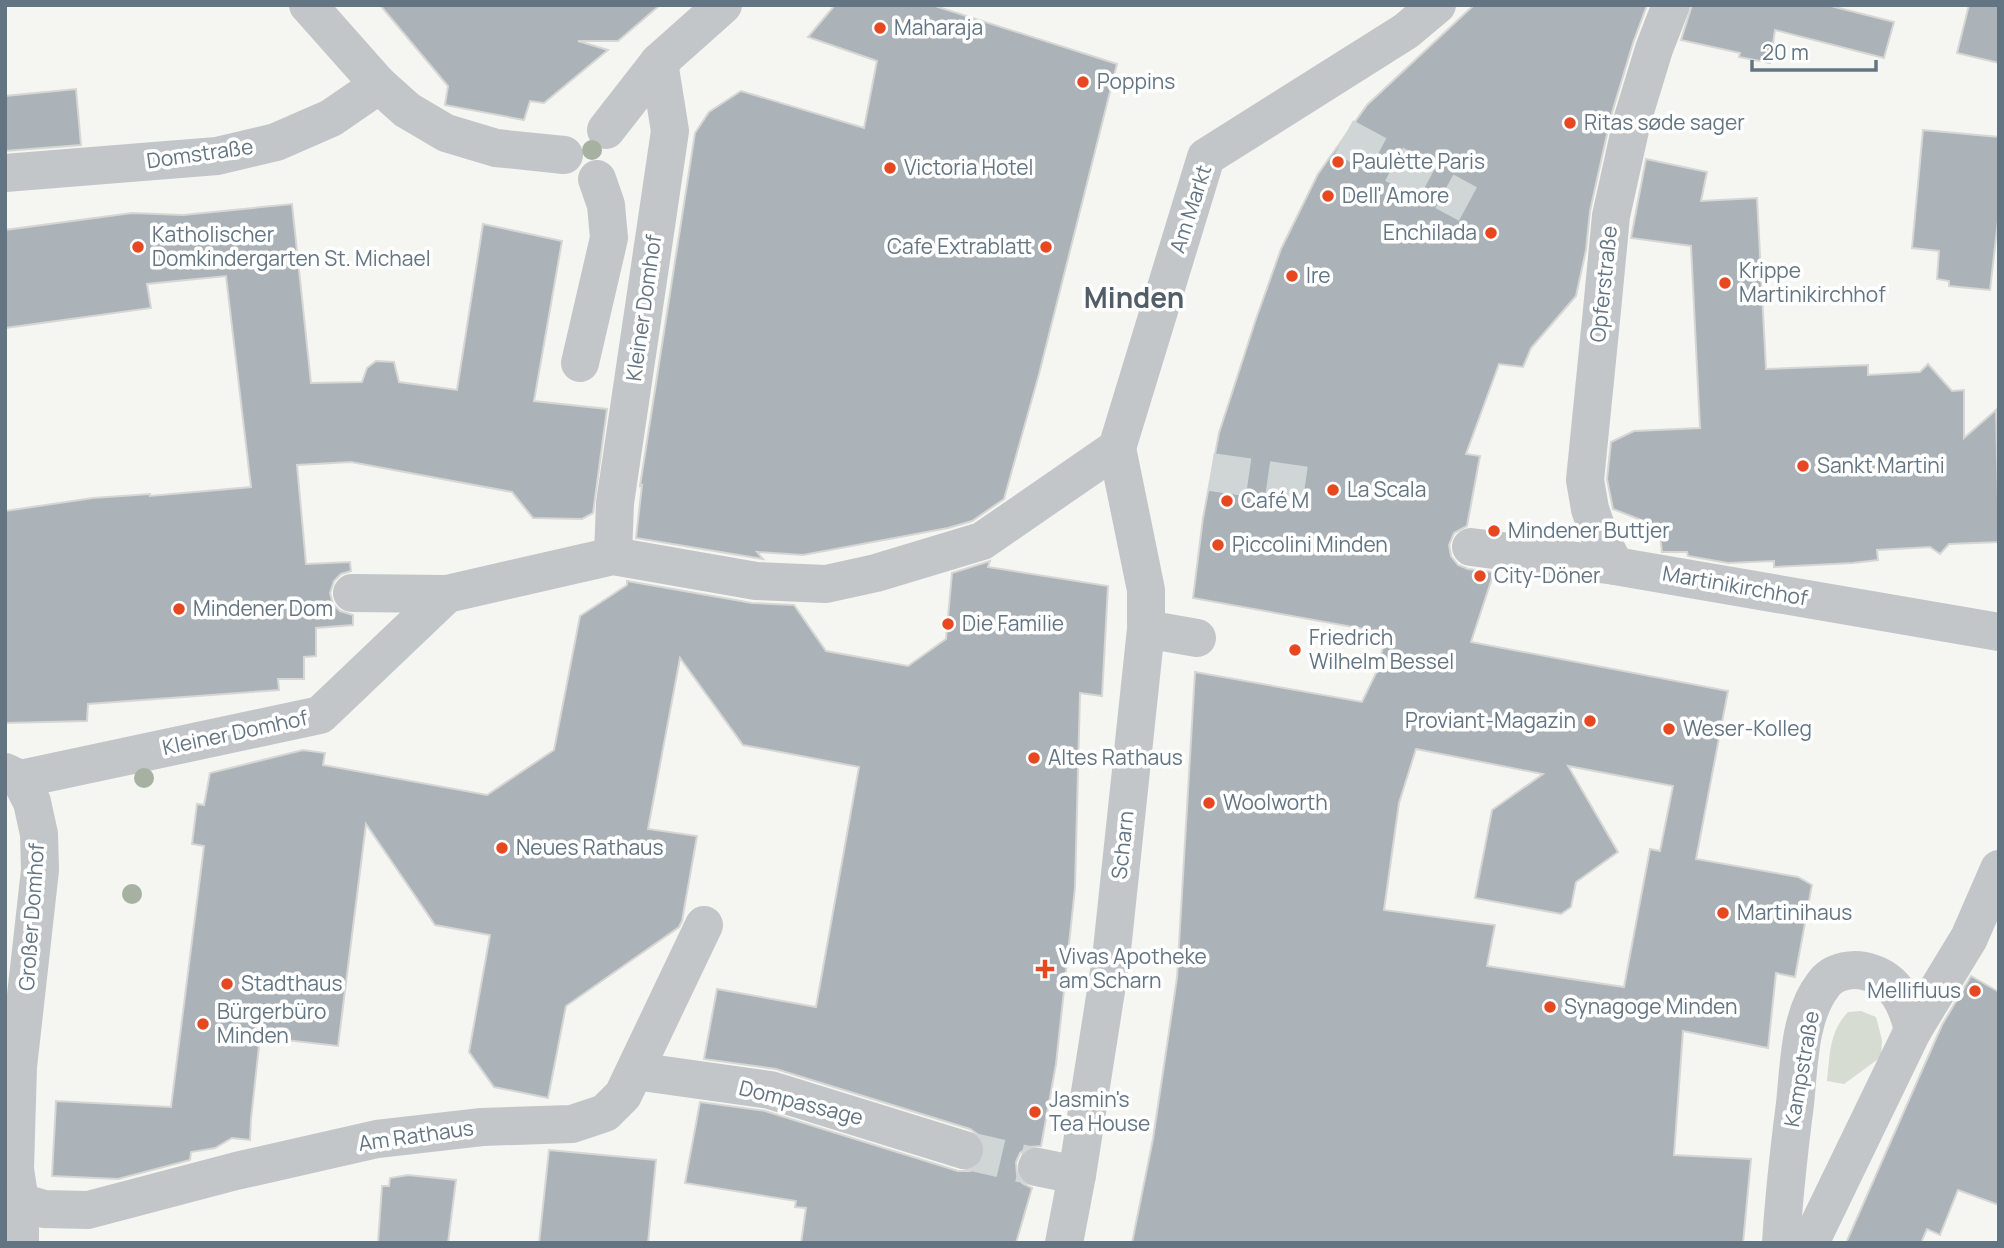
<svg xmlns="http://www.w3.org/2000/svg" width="2004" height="1248" viewBox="0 0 2004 1248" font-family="Manrope,sans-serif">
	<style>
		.green { fill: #d6dcd2 }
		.building { fill: #abb3b8; stroke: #d6d6d4; stroke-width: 2; fill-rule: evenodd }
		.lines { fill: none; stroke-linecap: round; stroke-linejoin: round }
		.street-tunnel { stroke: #d0d5d6; stroke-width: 38; stroke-dasharray: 38 19; stroke-linecap: butt }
		.street { stroke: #c2c6c9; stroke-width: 38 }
		.tree { fill: #a7b1a2 }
		.poi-dot { fill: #e7481f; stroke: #fff; stroke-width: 2.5 }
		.labels { text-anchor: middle; stroke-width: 7; stroke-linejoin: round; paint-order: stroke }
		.poi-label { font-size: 21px; fill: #637583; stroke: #fff; text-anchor: start }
		.street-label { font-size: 21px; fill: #637583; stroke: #fff }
		.district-label { font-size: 28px; font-weight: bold; fill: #515e67; stroke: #fff }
	</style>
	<rect width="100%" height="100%" fill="#f5f5f1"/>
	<path class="green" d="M 1861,1011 L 1876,1017 L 1882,1040 L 1881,1057 L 1844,1084 L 1827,1081 C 1830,1055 1829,1032 1848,1012 Z"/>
	<g class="building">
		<path d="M 380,5 L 660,5 L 618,41 L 578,41 L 608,50 L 544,103 L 530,101 L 524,120 L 445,105 L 448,86 Z"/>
		<path d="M 835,5 L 932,5 L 1117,64 L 1039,374 L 1004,499 L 972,521 L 948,528 L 803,555 L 757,552 L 763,559 L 636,538 L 642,485 L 640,486 L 695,133 L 709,112 L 741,91 L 864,128 L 877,61 L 808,37 Z"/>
		<path d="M 1474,5 L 1647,5 L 1633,43 L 1611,116 L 1590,211 L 1586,250 L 1576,296 L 1531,348 L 1523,367 L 1499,364 L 1466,454 L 1480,456 L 1467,526 L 1454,533 L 1449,545 L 1451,556 L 1458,565 L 1468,569 L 1494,572 L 1471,642 L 1728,691 L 1696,859 L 1798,877 L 1812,885 L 1795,977 L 1776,973 L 1768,1048 L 1683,1031 L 1674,1155 L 1751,1159 L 1743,1243 L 1132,1243 L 1153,1139 L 1177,978 L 1195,672 L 1362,702 L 1378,669 L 1386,633 L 1193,598 L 1203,518 L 1219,433 L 1256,319 L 1281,249 L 1318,174 L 1367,105 ZM 1416,749 L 1543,774 L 1492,810 L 1475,898 L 1561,914 L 1571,907 L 1576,882 L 1618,852 L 1568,766 L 1673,786 L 1660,851 L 1650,849 L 1624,987 L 1487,966 L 1495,925 L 1384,910 L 1399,803 Z"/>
		<path d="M 1692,5 L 1827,5 L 1894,22 L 1884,58 L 1775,30 L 1770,63 L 1739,57 L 1740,53 L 1681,40 Z"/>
		<path d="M 1969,5 L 1999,5 L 1999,63 L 1957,53 Z"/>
		<path d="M 76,89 L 81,145 L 5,151 L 5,96 Z"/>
		<path d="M 1923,130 L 1999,137 L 1999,212 L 1990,290 L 1949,286 L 1949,281 L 1937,279 L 1939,251 L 1912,248 Z"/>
		<path d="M 1646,159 L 1707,172 L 1701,201 L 1757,198 L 1766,369 L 1868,365 L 1868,375 L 1920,372 L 1928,364 L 1952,391 L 1964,390 L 1964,438 L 1996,410 L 1999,542 L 1949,544 L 1940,554 L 1930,547 L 1877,550 L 1878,560 L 1853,563 L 1774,567 L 1774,561 L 1728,563 L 1688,556 L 1687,552 L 1662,552 L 1659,527 L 1613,509 L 1607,479 L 1611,442 L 1634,431 L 1700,428 L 1691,246 L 1631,238 Z"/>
		<path d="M 292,204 L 311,383 L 362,382 L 367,368 L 376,361 L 394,362 L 399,382 L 457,390 L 483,224 L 562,241 L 534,401 L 607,409 L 593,513 L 582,519 L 533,518 L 512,492 L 351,462 L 297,465 L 306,564 L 350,562 L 351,571 L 341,574 L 334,581 L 330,593 L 333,604 L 340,611 L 353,615 L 353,625 L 316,628 L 316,656 L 304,657 L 304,679 L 278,679 L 279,690 L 88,704 L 87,721 L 5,723 L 5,511 L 93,498 L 150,494 L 150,496 L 251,487 L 226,276 L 147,284 L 151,308 L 5,328 L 5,230 L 132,213 L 183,215 Z"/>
		<path d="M 990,561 L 988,567 L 1108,586 L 1102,696 L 1080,693 L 1075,888 L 1056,1064 L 1041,1146 L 1029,1147 L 1020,1153 L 1016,1162 L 1017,1175 L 1022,1183 L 1032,1188 L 1016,1243 L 801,1243 L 806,1208 L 795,1207 L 796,1201 L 685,1183 L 700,1102 L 765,1111 L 958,1171 L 970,1171 L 978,1166 L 985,1157 L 985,1146 L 980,1136 L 970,1129 L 776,1069 L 704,1059 L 717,989 L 816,1007 L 859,767 L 743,745 L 680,658 L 648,829 L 697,836 L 682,921 L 679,927 L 566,1006 L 548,1098 L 494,1087 L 469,1052 L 490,935 L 435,925 L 366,824 L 338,1046 L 260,1037 L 251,1119 L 250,1140 L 232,1138 L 215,1148 L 191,1152 L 190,1160 L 118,1179 L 52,1176 L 56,1101 L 171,1107 L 204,846 L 192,844 L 197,804 L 204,805 L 210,773 L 303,750 L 325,753 L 323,765 L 487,795 L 554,750 L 580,616 L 627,585 L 627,581 L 752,603 L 794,605 L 826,651 L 908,666 L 946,639 L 952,573 Z"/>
		<path d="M 1971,976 L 1999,992 L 1999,1205 L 1958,1190 L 1940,1235 L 1927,1229 L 1921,1243 L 1846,1243 L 1942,1025 Z"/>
		<path d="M 549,1150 L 656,1160 L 648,1243 L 539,1243 Z"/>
		<path d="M 408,1175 L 456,1180 L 448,1243 L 378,1243 L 382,1186 L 389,1186 L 390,1178 Z"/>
	</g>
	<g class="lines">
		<g class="street-tunnel">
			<path d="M 1344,137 L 1468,204"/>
			<path d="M 1211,472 L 1316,487"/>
			<path d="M 964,1150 L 1037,1167"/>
		</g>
		<g class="street">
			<path d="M 308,5 L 379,85 L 407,110 L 446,133 L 496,148 L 564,155"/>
			<path d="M 606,130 L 659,62 L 723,5"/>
			<path d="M 5,173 L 217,156 L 276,142 L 331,118 L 379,85"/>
			<path d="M 580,363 L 609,238 L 606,205 L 597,179"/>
			<path d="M 1471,547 L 1615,566 L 1999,632"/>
			<path d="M 613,556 L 615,503 L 670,131 L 659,62"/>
			<path d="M 1615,566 L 1599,535 L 1590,509 L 1585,480 L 1602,310 L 1611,216 L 1632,121 L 1654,49 L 1671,5"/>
			<path d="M 352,593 L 447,594 L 613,556 L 756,581 L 826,584 L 876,573 L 982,541 L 1117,448 L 1206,157 L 1406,31 L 1437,5"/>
			<path d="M 1146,629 L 1197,638"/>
			<path d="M 5,772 L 20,779 L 32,802 L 39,834 L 40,870 L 18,1067 L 15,1169 L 20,1202 L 20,1243"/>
			<path d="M 20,779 L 320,715 L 447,594"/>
			<path d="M 635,1071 L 770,1090 L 964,1150"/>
			<path d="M 1037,1167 L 1077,1175"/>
			<path d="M 20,1202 L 44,1209 L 88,1210 L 236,1171 L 377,1139 L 482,1127 L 572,1124 L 605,1113 L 623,1095 L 704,925"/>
			<path d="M 1064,1243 L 1077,1175 L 1111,959 L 1146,629 L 1146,590 L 1117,448"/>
			<path d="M 1781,1243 C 1784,1196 1789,1150 1795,1104 C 1799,1066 1799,1016 1823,985 C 1833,970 1855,967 1871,973 C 1897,981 1907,1005 1913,1030"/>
			<path d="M 1810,1243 L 1913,1030 L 1969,938 L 1999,869"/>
		</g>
	</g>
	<g class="tree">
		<circle cx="592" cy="150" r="10"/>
		<circle cx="144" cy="778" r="10"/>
		<circle cx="132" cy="894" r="10"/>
	</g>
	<g class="poi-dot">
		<circle cx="880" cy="28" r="7"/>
		<circle cx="1083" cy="82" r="7"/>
		<circle cx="1570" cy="123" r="7"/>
		<circle cx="1338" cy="162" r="7"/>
		<circle cx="890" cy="168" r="7"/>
		<circle cx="1328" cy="196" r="7"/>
		<circle cx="1491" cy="233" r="7"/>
		<circle cx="138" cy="247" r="7"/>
		<circle cx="1046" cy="247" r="7"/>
		<circle cx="1292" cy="276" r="7"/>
		<circle cx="1725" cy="283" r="7"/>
		<circle cx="1803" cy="466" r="7"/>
		<circle cx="1333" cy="490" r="7"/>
		<circle cx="1227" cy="501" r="7"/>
		<circle cx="1494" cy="531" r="7"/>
		<circle cx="1218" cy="545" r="7"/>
		<circle cx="1480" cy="576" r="7"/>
		<circle cx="179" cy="609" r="7"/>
		<circle cx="948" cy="624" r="7"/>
		<circle cx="1295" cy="650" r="7"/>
		<circle cx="1590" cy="721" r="7"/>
		<circle cx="1669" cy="729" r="7"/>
		<circle cx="1034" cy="758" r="7"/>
		<circle cx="1209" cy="803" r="7"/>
		<circle cx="502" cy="848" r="7"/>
		<circle cx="1723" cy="913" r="7"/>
		<path d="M1041.5 958.5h7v7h7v7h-7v7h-7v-7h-7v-7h7z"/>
		<circle cx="227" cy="984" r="7"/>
		<circle cx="1975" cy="991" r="7"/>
		<circle cx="1550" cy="1007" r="7"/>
		<circle cx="203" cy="1024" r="7"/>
		<circle cx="1035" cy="1112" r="7"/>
	</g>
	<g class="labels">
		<g class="poi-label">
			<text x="894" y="35">Maharaja</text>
			<text x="1097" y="89">Poppins</text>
			<text x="1584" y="130">Ritas søde sager</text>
			<text x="1352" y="169">Paulètte Paris</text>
			<text x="904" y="175">Victoria Hotel</text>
			<text x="1342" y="203">Dell' Amore</text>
			<text x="1477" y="240" text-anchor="end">Enchilada</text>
			<text x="152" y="242">Katholischer<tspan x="152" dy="24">Domkindergarten St. Michael</tspan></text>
			<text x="1032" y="254" text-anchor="end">Cafe Extrablatt</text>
			<text x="1739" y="278">Krippe<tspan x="1739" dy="24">Martinikirchhof</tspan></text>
			<text x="1306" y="283">Ire</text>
			<text x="1817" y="473">Sankt Martini</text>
			<text x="1347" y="497">La Scala</text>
			<text x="1241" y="508">Café M</text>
			<text x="1508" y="538">Mindener Buttjer</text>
			<text x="1232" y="552">Piccolini Minden</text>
			<text x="1494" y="583">City-Döner</text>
			<text x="193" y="616">Mindener Dom</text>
			<text x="962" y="631">Die Familie</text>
			<text x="1309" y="645">Friedrich<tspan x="1309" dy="24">Wilhelm Bessel</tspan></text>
			<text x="1576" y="728" text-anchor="end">Proviant-Magazin</text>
			<text x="1683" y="736">Weser-Kolleg</text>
			<text x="1048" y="765">Altes Rathaus</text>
			<text x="1223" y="810">Woolworth</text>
			<text x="516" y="855">Neues Rathaus</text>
			<text x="1737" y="920">Martinihaus</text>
			<text x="1059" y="964">Vivas Apotheke<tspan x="1059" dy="24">am Scharn</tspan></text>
			<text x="241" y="991">Stadthaus</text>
			<text x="1961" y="998" text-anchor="end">Mellifluus</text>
			<text x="1564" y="1014">Synagoge Minden</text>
			<text x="217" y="1019">Bürgerbüro<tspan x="217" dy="24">Minden</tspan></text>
			<text x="1049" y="1107">Jasmin's<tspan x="1049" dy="24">Tea House</tspan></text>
		</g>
		<g class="street-label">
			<text transform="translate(200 154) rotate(-8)" y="7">Domstraße</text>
			<text transform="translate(1191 209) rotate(-72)" y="7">Am Markt</text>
			<text transform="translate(1604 284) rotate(-84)" y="7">Opferstraße</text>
			<text transform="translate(644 308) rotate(-82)" y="7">Kleiner Domhof</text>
			<text transform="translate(1735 586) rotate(10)" y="7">Martinikirchhof</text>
			<text transform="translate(235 733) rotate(-12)" y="7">Kleiner Domhof</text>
			<text transform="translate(1123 845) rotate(-84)" y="7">Scharn</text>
			<text transform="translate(32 917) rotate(-86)" y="7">Großer Domhof</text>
			<text transform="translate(1802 1069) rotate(-80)" y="7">Kampstraße</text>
			<text transform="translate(801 1103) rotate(14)" y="7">Dompassage</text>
			<text transform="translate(416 1136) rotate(-8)" y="7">Am Rathaus</text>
		</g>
		<g class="district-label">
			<text x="1134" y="308">Minden</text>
		</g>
	</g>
	<rect width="2004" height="1248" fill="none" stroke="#637583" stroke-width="14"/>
	<path d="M1752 60v10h124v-10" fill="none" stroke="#637583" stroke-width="3.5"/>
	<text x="1762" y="60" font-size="21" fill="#637583" stroke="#ffffff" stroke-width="5" paint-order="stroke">20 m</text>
</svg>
